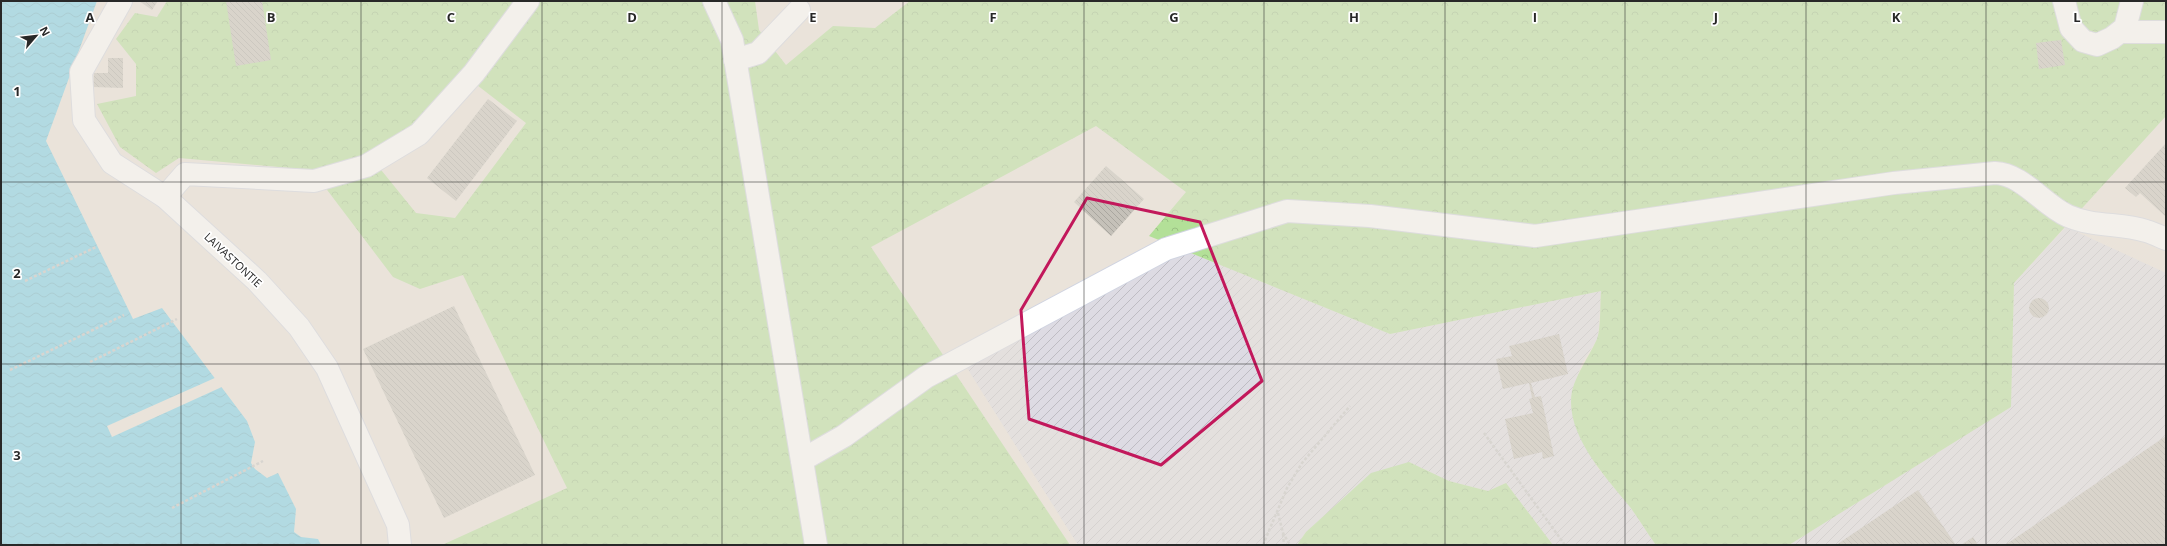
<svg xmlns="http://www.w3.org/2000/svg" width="2167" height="546" viewBox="0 0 2167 546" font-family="'Open Sans',sans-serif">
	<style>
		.industrial { fill: url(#industrial-furrows) }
		.forest { fill: url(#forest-crowns); fill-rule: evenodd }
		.water { fill: url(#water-waves) }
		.pier { fill: #eae3da }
		.building { fill: url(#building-back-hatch) }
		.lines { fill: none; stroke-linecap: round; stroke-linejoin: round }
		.minor-casing { stroke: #d0d4e1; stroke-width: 24 }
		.path { stroke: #c3c3c3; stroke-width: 2.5; stroke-dasharray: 3 2; stroke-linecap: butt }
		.minor { stroke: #fff; stroke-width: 22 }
		.marked { fill: none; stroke: #c2185b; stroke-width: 3; stroke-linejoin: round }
		.grid { fill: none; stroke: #282828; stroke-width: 1; stroke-opacity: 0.55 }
		.labels { text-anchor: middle; stroke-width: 3.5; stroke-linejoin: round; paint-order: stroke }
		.street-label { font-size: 11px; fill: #282828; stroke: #fff }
		.grid-label { font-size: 13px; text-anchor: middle; font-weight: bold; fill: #282828; stroke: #fff; stroke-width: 3.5; stroke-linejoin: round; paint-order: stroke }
	</style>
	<defs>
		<pattern id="industrial-furrows" width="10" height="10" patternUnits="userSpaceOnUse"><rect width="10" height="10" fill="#dddbe3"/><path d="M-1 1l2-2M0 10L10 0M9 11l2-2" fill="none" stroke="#bebcc3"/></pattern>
		<pattern id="forest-crowns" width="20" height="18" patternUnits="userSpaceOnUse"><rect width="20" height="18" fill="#b3e098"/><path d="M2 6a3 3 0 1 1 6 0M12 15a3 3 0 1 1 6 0" fill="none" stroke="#9ac083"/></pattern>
		<pattern id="water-waves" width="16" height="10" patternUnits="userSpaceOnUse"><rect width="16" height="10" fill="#70ceea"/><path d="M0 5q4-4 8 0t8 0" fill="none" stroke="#61b1c9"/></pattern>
		<pattern id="building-back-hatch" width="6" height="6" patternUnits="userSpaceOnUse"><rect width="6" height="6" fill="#c5c1b9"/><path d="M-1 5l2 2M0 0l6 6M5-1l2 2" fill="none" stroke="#a9a69f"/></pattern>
	</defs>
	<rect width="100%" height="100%" fill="#eae3da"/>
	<g class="industrial">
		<path d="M 2066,227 L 2166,273 L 2166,545 L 1789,545 L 2011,407 L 2014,283 Z"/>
		<path d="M 1181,249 L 1390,334 L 1601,291 L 1598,338 L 1582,363 L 1572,391 L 1571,405 L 1577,429 L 1597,467 L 1631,508 L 1656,545 L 1553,545 L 1506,483 L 1488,491 L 1449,481 L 1409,462 L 1306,532 L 1297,545 L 1078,545 L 967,368 L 970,364 Z"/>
	</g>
	<g class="forest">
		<path d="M 167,1 L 755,1 L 759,30 L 786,65 L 833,26 L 875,28 L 910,1 L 2166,1 L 2166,116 L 2014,283 L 2011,407 L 1789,545 L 1656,545 C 1647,533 1639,519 1630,507 C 1606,477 1564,434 1572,391 C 1577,372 1589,357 1597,339 C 1601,329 1600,303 1601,291 L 1390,334 L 1149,236 L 1186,192 L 1096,126 L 871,247 L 1070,545 L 442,545 L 567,488 L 463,275 L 420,289 L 393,277 L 312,170 L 179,158 L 156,173 L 120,147 L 97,104 L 136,96 L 136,64 L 116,39 L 135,13 L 157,17 ZM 464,75 L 526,123 L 455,218 L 416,213 L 369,155 L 408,132 Z"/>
		<path d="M 1409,462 L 1449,481 L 1488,491 L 1506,483 L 1553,545 L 1297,545 L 1306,532 L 1371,473 Z"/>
	</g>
	<path class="water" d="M 1,1 L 97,1 L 46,141 L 133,319 L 162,308 L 247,421 L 255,442 L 251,463 L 255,469 L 267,478 L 278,473 L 296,509 L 294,532 L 301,537 L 318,539 L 321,545 L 1,545 Z"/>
	<path class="pier" d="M 217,377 L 224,386 L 112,437 L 107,426 Z"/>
	<g class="building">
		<path d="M 139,1 L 158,1 L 152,10 Z"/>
		<path d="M 226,1 L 262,1 L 271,60 L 236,66 Z"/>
		<path d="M 2061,40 L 2065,65 L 2039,69 L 2036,43 Z"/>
		<path d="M 108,58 L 123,58 L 123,88 L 93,87 L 94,73 L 108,73 Z"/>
		<path d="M 488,99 L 517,121 L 456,201 L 427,178 Z"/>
		<path d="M 2166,143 L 2166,217 L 2140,193 L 2136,197 L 2125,188 Z"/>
		<path d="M 1106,166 L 1144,199 L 1111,236 L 1074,202 Z"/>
		<circle cx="2039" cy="308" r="10"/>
		<path d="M 454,306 L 535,475 L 444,518 L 363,349 Z"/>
		<path d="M 1559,334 L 1568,374 L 1531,383 L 1535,397 L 1541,396 L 1554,456 L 1543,459 L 1542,452 L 1514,459 L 1505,419 L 1533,413 L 1529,399 L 1532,398 L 1529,383 L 1503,389 L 1496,359 L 1512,356 L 1509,346 Z"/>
		<path d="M 2166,436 L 2166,545 L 2005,545 L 2048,516 Z"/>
		<path d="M 1918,490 L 1956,545 L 1836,545 Z"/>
		<path d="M 1973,537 L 1978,545 L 1961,545 Z"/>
	</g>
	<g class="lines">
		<g class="minor-casing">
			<g id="minor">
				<path d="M 121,1 L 81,72 L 84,120 L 112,163 L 165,197 L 257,281 L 299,327 L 327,368 L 398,525 L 400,545"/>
				<path d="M 714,1 L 732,40 L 816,545"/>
				<path d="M 2064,1 L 2071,28 L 2083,41 L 2097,45 L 2112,38 L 2125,28 L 2132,1"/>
				<path d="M 2120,32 L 2166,32"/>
				<path d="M 735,60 L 758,53 L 799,10"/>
				<path d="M 165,197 L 185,174 L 314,181 L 366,166 L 419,134 L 474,73 L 528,1"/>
				<path d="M 802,460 L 844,436 L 926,377 L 1166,249 L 1287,211 L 1370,216 L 1535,236 L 1894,183 L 1995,173 C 2023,174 2043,205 2068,216 C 2093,227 2121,223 2146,231 C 2153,233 2159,236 2166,239"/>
			</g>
		</g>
		<g class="path">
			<path d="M 25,281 L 96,247"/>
			<path d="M 90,362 L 177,319"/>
			<path d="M 10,370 L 124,315"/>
			<path d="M 1484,433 L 1565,545"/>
			<path d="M 172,508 L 263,461"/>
			<path d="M 1278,513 L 1283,533 L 1290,545"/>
			<path d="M 1283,534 L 1284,545"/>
			<path d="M 1263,545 L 1287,488 L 1302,463 L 1350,406"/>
		</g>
		<use href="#minor" class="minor"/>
	</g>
	<path d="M0 0H2167V546H0ZM 1087,198 L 1200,222 L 1262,381 L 1161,465 L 1029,419 L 1021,310 Z" fill="#eae3da" fill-opacity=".55" fill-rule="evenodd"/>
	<path class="marked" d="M 1087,198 L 1200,222 L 1262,381 L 1161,465 L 1029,419 L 1021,310 Z"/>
	<path class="grid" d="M 181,1 L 181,545M 361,1 L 361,545M 542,1 L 542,545M 722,1 L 722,545M 903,1 L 903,545M 1084,1 L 1084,545M 1264,1 L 1264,545M 1445,1 L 1445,545M 1625,1 L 1625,545M 1806,1 L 1806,545M 1986,1 L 1986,545M 1,182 L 2166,182M 1,364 L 2166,364"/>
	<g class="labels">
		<g class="street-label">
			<text transform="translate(233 260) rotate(43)" y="4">LAIVASTONTIE</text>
		</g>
	</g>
	<g class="grid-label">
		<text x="90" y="22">A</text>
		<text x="271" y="22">B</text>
		<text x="451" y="22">C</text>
		<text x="632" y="22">D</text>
		<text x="813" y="22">E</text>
		<text x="993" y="22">F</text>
		<text x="1174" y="22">G</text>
		<text x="1354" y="22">H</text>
		<text x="1535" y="22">I</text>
		<text x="1716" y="22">J</text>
		<text x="1896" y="22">K</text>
		<text x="2077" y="22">L</text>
		<text x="17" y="96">1</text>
		<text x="17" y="278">2</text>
		<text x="17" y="460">3</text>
	</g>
	<rect width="2167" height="546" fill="none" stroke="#282828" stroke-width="4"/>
	<g transform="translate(36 36) rotate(62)" stroke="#ffffff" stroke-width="3" paint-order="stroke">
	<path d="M0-3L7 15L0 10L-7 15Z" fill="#282828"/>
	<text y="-6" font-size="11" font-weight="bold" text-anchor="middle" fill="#282828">N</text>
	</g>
</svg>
